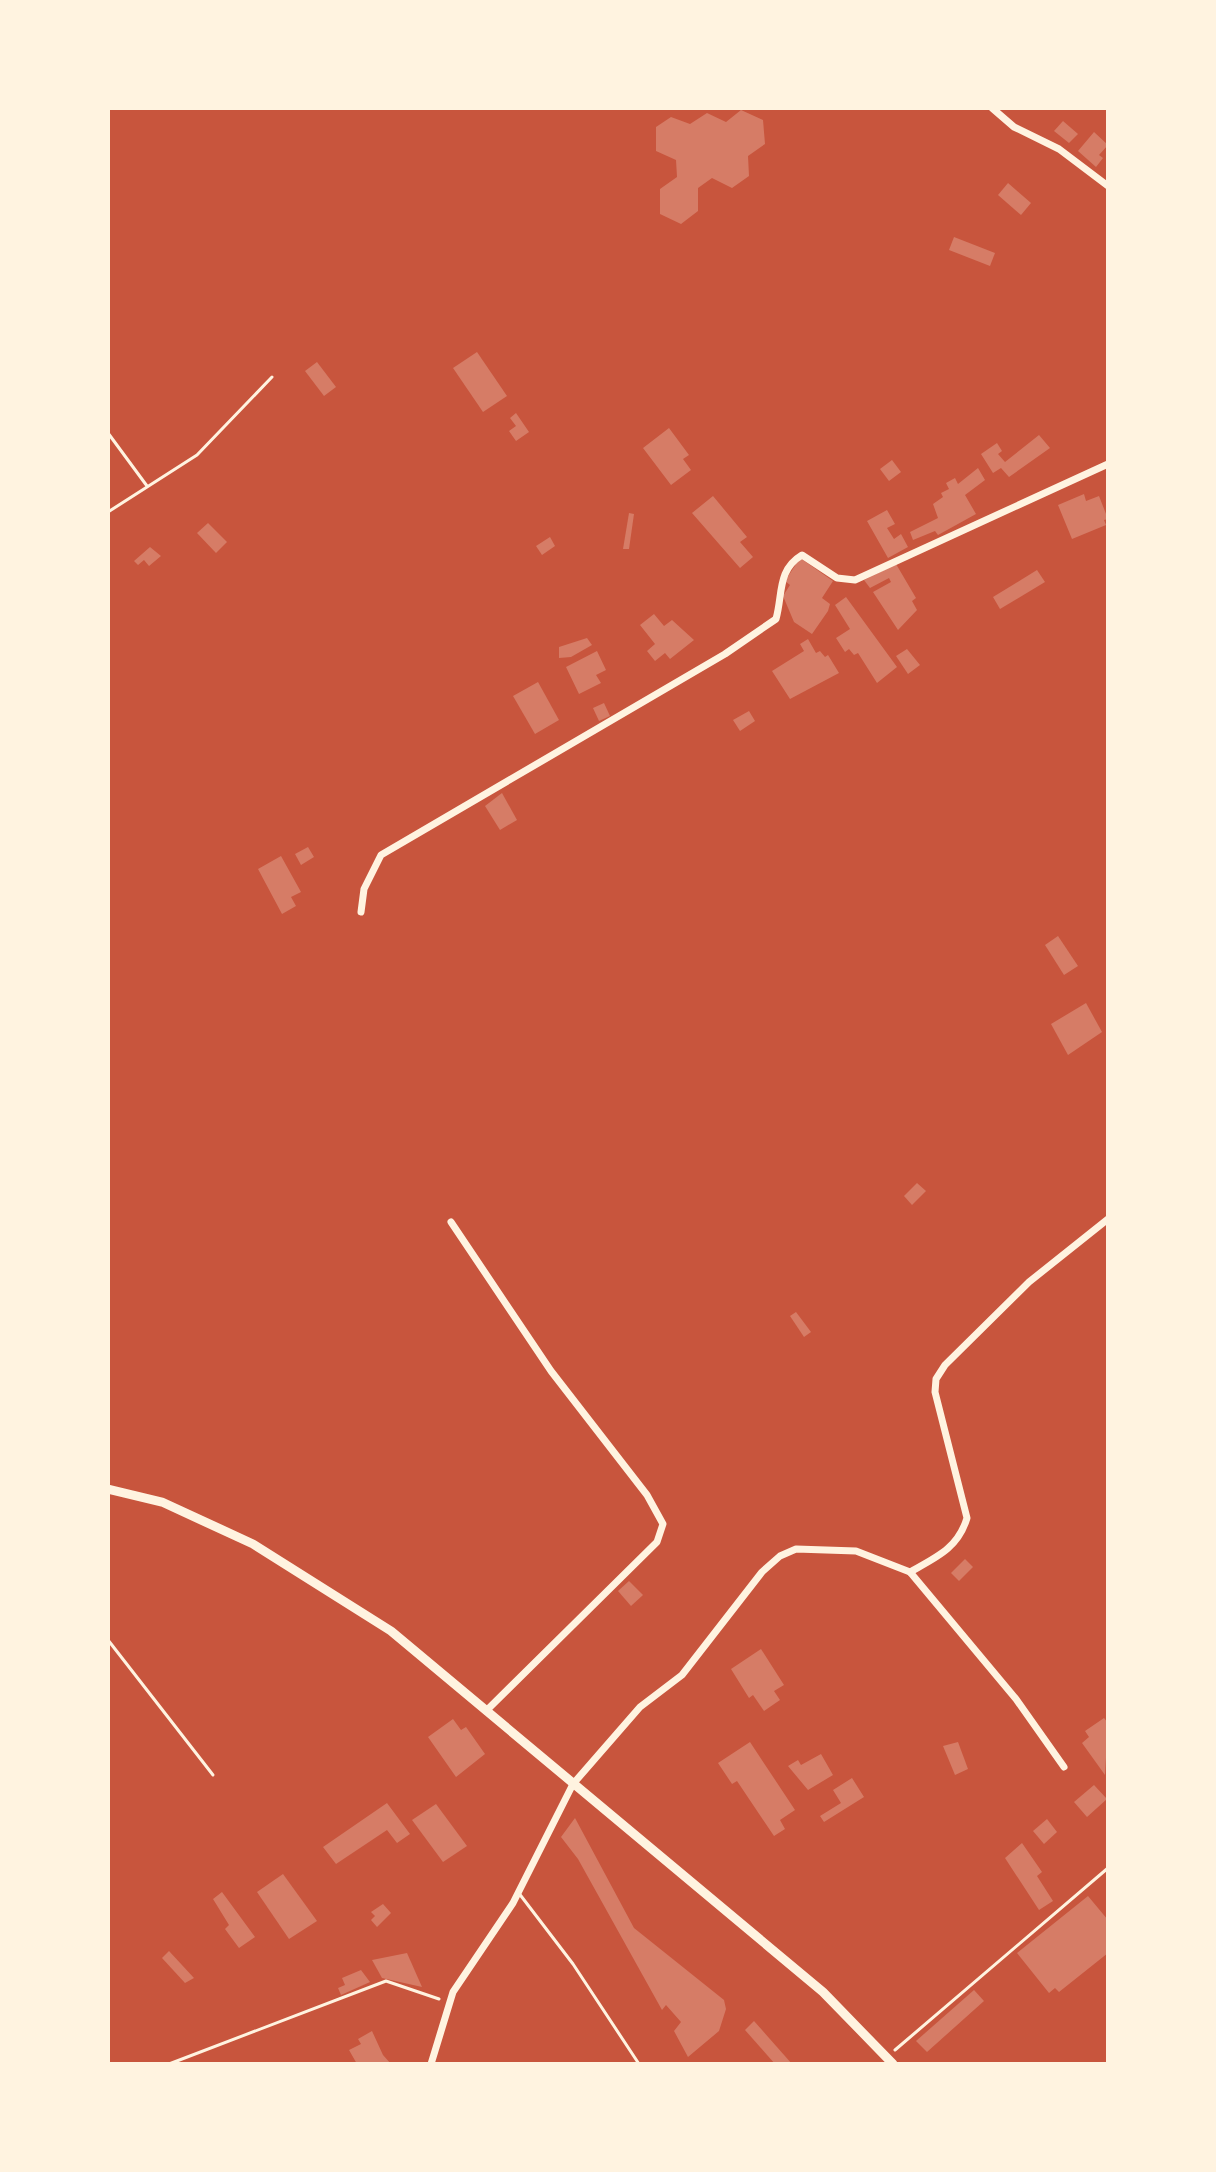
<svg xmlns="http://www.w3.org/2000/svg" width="1216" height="2172" viewBox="0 0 1216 2172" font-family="'DM Sans',sans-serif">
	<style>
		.building { fill: #d67c66 }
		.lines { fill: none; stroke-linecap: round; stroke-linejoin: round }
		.path { stroke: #fff3e0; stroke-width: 3 }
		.service { stroke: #fff3e0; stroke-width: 3 }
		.minor { stroke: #fff3e0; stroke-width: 7 }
		.tertiary { stroke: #fff3e0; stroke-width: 9 }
	</style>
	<rect width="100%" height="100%" fill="#c8553d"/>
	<g class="building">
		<path d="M 741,110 L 763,120 L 765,144 L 748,156 L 749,176 L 732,188 L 712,178 L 698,188 L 698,211 L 681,224 L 660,214 L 660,189 L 677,177 L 676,160 L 656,151 L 656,127 L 671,117 L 690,124 L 707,113 L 726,122 Z"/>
		<path d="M 1063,121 L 1078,134 L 1069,143 L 1054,131 Z"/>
		<path d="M 1094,132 L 1108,145 L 1099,155 L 1103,158 L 1096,167 L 1078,151 Z"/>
		<path d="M 1008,183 L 1031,203 L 1021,215 L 998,195 Z"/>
		<path d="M 954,237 L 995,253 L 990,266 L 949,250 Z"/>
		<path d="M 477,352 L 507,396 L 483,412 L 453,368 Z"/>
		<path d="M 317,362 L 336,387 L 324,396 L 305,371 Z"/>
		<path d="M 516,413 L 529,432 L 516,441 L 509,431 L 516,426 L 510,418 Z"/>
		<path d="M 669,428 L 689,455 L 683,459 L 691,470 L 671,485 L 643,448 Z"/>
		<path d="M 1039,435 L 1050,448 L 1009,477 L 1001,468 L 993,473 L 981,454 L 997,443 L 1002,451 L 998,454 L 1005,462 Z"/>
		<path d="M 892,460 L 901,472 L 889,481 L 880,469 Z"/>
		<path d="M 978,468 L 985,480 L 965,495 L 976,514 L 938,535 L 935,531 L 913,540 L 910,532 L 938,518 L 933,504 L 943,497 L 941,493 L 949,489 L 946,483 L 955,478 L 958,484 Z"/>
		<path d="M 1084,494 L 1086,501 L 1099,496 L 1108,519 L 1104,520 L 1106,525 L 1072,539 L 1058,505 Z"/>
		<path d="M 713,496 L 747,537 L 740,542 L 753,557 L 740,568 L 692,513 Z"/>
		<path d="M 887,510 L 895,524 L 887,528 L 894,539 L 901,534 L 908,547 L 888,558 L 867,521 Z"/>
		<path d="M 629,513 L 634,514 L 629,549 L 623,549 Z"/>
		<path d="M 208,523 L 227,542 L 216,553 L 197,533 Z"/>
		<path d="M 550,537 L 555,546 L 542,555 L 536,546 Z"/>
		<path d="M 150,547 L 161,556 L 149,566 L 144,560 L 138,565 L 134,561 Z"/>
		<path d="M 800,558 L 833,581 L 822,598 L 830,604 L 828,611 L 812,634 L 794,622 L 783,596 L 790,585 L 785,581 Z"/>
		<path d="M 896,564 L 916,598 L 912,601 L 917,610 L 898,630 L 873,592 L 891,582 L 889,578 L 870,588 L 864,580 Z"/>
		<path d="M 1037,570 L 1045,582 L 1000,609 L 993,597 Z"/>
		<path d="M 846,597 L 897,667 L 877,683 L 858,653 L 854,655 L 849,649 L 845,652 L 836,638 L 850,629 L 835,605 Z"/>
		<path d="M 654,614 L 664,626 L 672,620 L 694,640 L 670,659 L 665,653 L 655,661 L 647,651 L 655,644 L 640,625 Z"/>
		<path d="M 587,638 L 592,645 L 571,657 L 559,658 L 559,647 Z"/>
		<path d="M 808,639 L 816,653 L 820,651 L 825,657 L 828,655 L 839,673 L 790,699 L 772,671 L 804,651 L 800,644 Z"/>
		<path d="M 907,649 L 920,665 L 908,674 L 896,656 Z"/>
		<path d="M 597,651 L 606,670 L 596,675 L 601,683 L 579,694 L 566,667 Z"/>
		<path d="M 538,682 L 559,720 L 535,734 L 513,696 Z"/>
		<path d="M 604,703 L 610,716 L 599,721 L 593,708 Z"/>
		<path d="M 749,711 L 755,721 L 740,731 L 733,720 Z"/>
		<path d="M 502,793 L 517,820 L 500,830 L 485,806 Z"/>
		<path d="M 308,847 L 314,857 L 301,865 L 295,854 Z"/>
		<path d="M 281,856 L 301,892 L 291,897 L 296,906 L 282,914 L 258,869 Z"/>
		<path d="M 1058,936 L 1078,966 L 1064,975 L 1045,945 Z"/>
		<path d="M 1086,1003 L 1102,1032 L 1068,1055 L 1051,1024 Z"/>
		<path d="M 917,1183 L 926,1191 L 912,1205 L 904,1196 Z"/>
		<path d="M 796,1312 L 811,1332 L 804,1337 L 790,1316 Z"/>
		<path d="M 965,1559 L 973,1567 L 959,1581 L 951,1573 Z"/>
		<path d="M 629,1581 L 643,1595 L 631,1606 L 618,1591 Z"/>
		<path d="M 761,1649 L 784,1685 L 774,1691 L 780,1700 L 764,1711 L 753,1695 L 749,1698 L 731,1669 Z"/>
		<path d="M 1104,1718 L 1108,1723 L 1105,1775 L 1082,1743 L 1089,1737 L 1085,1731 Z"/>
		<path d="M 453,1719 L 461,1730 L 466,1727 L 485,1754 L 456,1777 L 428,1737 Z"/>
		<path d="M 750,1742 L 795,1810 L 780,1820 L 785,1829 L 774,1836 L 737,1781 L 732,1784 L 718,1763 Z"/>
		<path d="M 958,1742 L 968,1769 L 955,1775 L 943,1746 Z"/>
		<path d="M 821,1754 L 833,1775 L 808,1790 L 788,1766 L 798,1760 L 801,1765 Z"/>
		<path d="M 852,1778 L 864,1797 L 824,1822 L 820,1816 L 841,1803 L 833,1790 Z"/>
		<path d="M 1094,1785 L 1107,1799 L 1087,1817 L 1074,1802 Z"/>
		<path d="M 387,1803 L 410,1834 L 397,1843 L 387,1830 L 336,1864 L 323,1847 Z"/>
		<path d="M 436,1804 L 467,1846 L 443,1862 L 412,1820 Z"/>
		<path d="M 575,1818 L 634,1928 L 724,2000 L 726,2009 L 719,2031 L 688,2057 L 674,2031 L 681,2022 L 666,2005 L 662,2010 L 578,1859 L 561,1837 Z"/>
		<path d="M 1047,1819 L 1057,1832 L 1044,1844 L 1033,1831 Z"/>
		<path d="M 1022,1843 L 1042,1872 L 1037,1876 L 1053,1901 L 1039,1910 L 1005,1858 Z"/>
		<path d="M 283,1874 L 317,1921 L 289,1939 L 257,1892 Z"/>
		<path d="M 222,1892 L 255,1937 L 239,1948 L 225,1929 L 229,1925 L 213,1899 Z"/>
		<path d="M 1088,1896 L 1108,1920 L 1108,1953 L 1059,1992 L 1055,1988 L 1049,1993 L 1017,1953 Z"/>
		<path d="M 383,1904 L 391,1913 L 377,1927 L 371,1920 L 375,1916 L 371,1912 Z"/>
		<path d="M 169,1951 L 194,1978 L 185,1983 L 162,1958 Z"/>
		<path d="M 407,1953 L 422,1987 L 382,1978 L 372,1960 Z"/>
		<path d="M 361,1970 L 370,1982 L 341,1995 L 338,1988 L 345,1985 L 342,1978 Z"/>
		<path d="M 974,1990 L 984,2001 L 927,2052 L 916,2041 Z"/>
		<path d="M 754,2021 L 792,2064 L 775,2064 L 745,2030 Z"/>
		<path d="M 372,2031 L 383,2055 L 391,2064 L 357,2064 L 349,2050 L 361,2044 L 358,2039 Z"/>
	</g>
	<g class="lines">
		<g class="path">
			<path d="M 108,433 L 147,486"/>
			<path d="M 108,512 L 197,455 L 272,377"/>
			<path d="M 895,2050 L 1108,1868"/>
			<path d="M 169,2064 L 386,1981 L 439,1999"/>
		</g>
		<g class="service">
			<path d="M 108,1640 L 213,1775"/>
			<path d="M 518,1892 L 573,1964 L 639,2064"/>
		</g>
		<g class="minor">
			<path d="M 992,108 L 1014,127 L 1059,149 L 1108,186"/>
			<path d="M 361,912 L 364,889 L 381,855 L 725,654 L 776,619 C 783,594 777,570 802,555 L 837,578 L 855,580 L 1108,464"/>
			<path d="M 451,1222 L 551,1371 L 647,1495 L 663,1524 L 657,1542 L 486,1711"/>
			<path d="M 910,1572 C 937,1557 958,1548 967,1518 L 935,1392 L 936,1379 L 945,1365 L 1029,1282 L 1108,1219"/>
			<path d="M 431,2064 L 453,1992 L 513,1903 L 573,1784 L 640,1707 L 682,1675 L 762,1572 L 780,1556 L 796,1549 L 856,1551 L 910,1572 L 1016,1699 L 1064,1767"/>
		</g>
		<path class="tertiary" d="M 108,1489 L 162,1502 L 253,1544 L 391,1631 L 823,1992 L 893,2064"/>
	</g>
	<rect width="1216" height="2172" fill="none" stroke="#fff3e0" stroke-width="220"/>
</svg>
